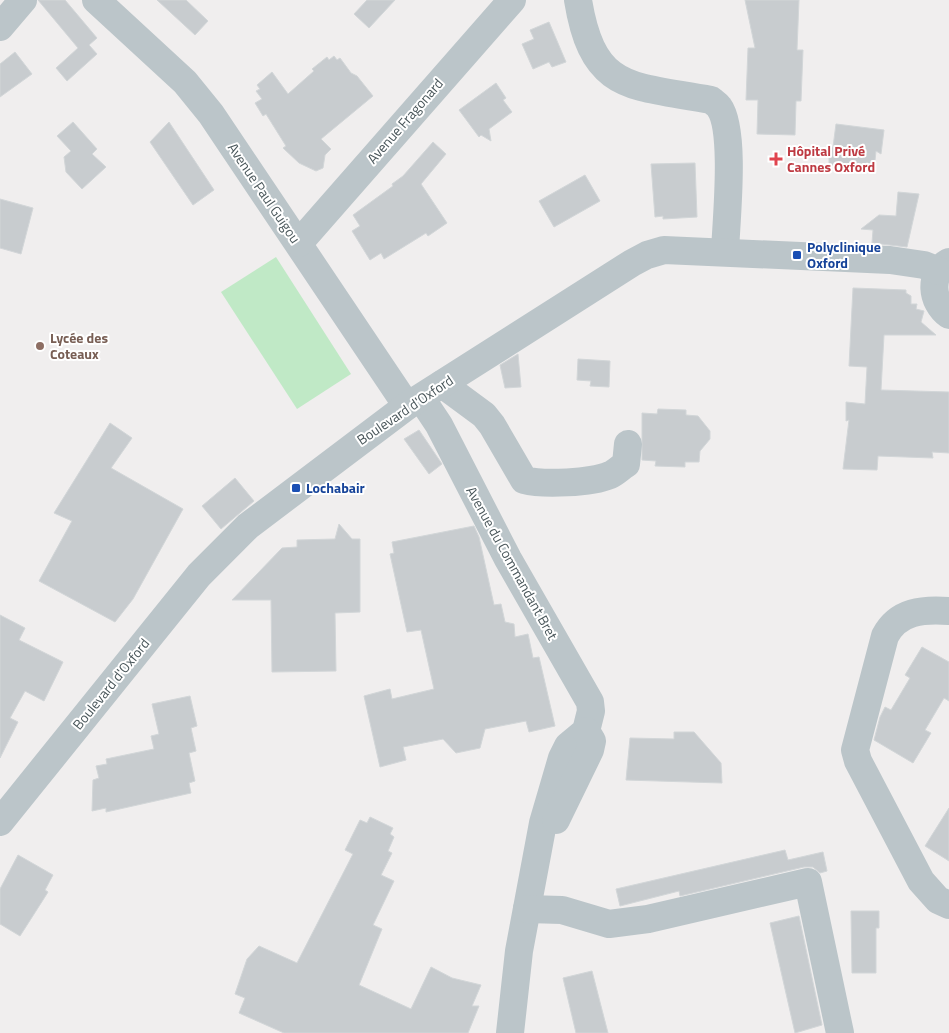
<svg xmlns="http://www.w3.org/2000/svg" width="949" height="1033" viewBox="0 0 949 1033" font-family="'Titillium Web',sans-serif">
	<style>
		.green { fill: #c0e9c6 }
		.building { fill: #c8cccf; stroke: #d2d6d8 }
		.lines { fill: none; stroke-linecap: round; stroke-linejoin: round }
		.minor { stroke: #bbc5c9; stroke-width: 28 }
		.health-dot { fill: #e0444e; stroke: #fff; stroke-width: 2 }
		.transit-dot { fill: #1a4fb4; stroke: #fff; stroke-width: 2 }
		.education-dot { fill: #8d6e63; stroke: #fff; stroke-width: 2 }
		.labels { text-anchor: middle; stroke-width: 4; stroke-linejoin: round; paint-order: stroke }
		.street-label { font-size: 14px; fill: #485559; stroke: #fff }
		.health-label { font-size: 14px; font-weight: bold; fill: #be3a42; stroke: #fff; text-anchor: start }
		.transit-label { font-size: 14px; font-weight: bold; fill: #164399; stroke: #fff; text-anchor: start }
		.education-label { font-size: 14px; font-weight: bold; fill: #785e54; stroke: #fff; text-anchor: start }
	</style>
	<rect width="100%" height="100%" fill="#f0eeee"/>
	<path class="green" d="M 276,257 L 351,374 L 297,409 L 221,292 Z"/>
	<g class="building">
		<path d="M 38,0 L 65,0 L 97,38 L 89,45 L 97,54 L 67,81 L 56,68 L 78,48 Z"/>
		<path d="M 157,0 L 186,0 L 208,21 L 195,35 Z"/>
		<path d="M 367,0 L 395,0 L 369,28 L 354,14 Z"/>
		<path d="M 745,0 L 799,0 L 797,50 L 803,50 L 801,101 L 796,101 L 795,135 L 757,134 L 758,100 L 746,100 L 748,48 L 755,48 Z"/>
		<path d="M 549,22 L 566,62 L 552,67 L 549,62 L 533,69 L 522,44 L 534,39 L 530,30 Z"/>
		<path d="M 15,52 L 32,74 L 0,97 L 0,64 Z"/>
		<path d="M 334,56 L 337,60 L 340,58 L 351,73 L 357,76 L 373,96 L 321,139 L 331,149 L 325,155 L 323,168 L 316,171 L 299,163 L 283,148 L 286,146 L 266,114 L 263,116 L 255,103 L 262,99 L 256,91 L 260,89 L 257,85 L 272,72 L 288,94 L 314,71 L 312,69 L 327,57 L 329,60 Z"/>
		<path d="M 496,83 L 506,98 L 503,100 L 512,112 L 489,129 L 491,141 L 481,135 L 479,137 L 459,110 Z"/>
		<path d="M 73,122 L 97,149 L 92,154 L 106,167 L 82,189 L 66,172 L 64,157 L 71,151 L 57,136 Z"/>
		<path d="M 169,122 L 214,190 L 193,205 L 150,142 Z"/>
		<path d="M 836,124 L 884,130 L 881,154 L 876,151 L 874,170 L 829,165 L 829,147 L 833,147 Z"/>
		<path d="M 433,142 L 446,154 L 421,184 L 447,223 L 428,236 L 426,233 L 384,259 L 381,253 L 370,260 L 352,231 L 360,226 L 353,215 L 393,186 L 392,184 L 403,176 Z"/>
		<path d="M 695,163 L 697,217 L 663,219 L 663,216 L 655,217 L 651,164 Z"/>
		<path d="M 585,175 L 600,201 L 554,227 L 539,201 Z"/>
		<path d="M 898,192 L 919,194 L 907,247 L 872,243 L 873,230 L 861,229 L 879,215 L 896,216 Z"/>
		<path d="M 0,199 L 33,208 L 21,254 L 0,248 Z"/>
		<path d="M 853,288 L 906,290 L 906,293 L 911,296 L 911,304 L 917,304 L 916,309 L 924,311 L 921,322 L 936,335 L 884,335 L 881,390 L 949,392 L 949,453 L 932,452 L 933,458 L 878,456 L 877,470 L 843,469 L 849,420 L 846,421 L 846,402 L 865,404 L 867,367 L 849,366 Z"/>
		<path d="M 518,354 L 521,387 L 505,388 L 500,365 Z"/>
		<path d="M 578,359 L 610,361 L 609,387 L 590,386 L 591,381 L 577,380 Z"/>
		<path d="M 658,409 L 686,410 L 686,415 L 698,416 L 710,431 L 710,439 L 700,451 L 699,462 L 685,462 L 685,467 L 655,466 L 656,461 L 642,460 L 642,413 L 657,414 Z"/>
		<path d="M 110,423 L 132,438 L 111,468 L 183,509 L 133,599 L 115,622 L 39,581 L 72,521 L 54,513 Z"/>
		<path d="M 419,430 L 442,464 L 429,474 L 404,439 Z"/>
		<path d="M 235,478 L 254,501 L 221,529 L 202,506 Z"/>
		<path d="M 339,524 L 352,539 L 360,539 L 360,612 L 335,613 L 336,671 L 272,672 L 271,600 L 232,600 L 282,548 L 297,547 L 297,540 L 335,539 Z"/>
		<path d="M 474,526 L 479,537 L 494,605 L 501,604 L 505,622 L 514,624 L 515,637 L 528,634 L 533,658 L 539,657 L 555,726 L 529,732 L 526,721 L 485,729 L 480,748 L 456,753 L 443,739 L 403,747 L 406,760 L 380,767 L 364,696 L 390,689 L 392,699 L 434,689 L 421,630 L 407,632 L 390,554 L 394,553 L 392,542 Z"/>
		<path d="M 0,615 L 25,628 L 19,640 L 63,662 L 44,701 L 25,691 L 10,718 L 18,722 L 0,758 Z"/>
		<path d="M 922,647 L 949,662 L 949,701 L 944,698 L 925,730 L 931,733 L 913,763 L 874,740 L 880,717 L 885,707 L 891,710 L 910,678 L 905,675 Z"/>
		<path d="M 190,696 L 197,726 L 191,728 L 196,751 L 189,753 L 195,781 L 189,783 L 191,793 L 106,812 L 106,808 L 92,811 L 93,780 L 99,778 L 96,766 L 107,764 L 106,759 L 154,749 L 151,736 L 159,734 L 152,704 Z"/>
		<path d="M 674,732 L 694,732 L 721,763 L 722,783 L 626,780 L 630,738 L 674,739 Z"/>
		<path d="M 949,808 L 949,861 L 925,846 Z"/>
		<path d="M 370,817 L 393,828 L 390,834 L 394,837 L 388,851 L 392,853 L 381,875 L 394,881 L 373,925 L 382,929 L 359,985 L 411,1009 L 431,967 L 452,978 L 481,985 L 472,1006 L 479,1006 L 468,1033 L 284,1033 L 239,1013 L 245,998 L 235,994 L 247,959 L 259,946 L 297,963 L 353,854 L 345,850 L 360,820 L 367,823 Z"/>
		<path d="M 785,850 L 788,860 L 823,852 L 827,871 L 820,873 L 813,867 L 804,867 L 680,896 L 679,891 L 620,906 L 616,889 Z"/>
		<path d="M 18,855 L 53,875 L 45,890 L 48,892 L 43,900 L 20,936 L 0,924 L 0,889 Z"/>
		<path d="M 851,911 L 879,911 L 879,928 L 876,928 L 876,973 L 852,973 Z"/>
		<path d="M 799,916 L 822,1025 L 795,1033 L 770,923 Z"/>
		<path d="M 592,971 L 608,1033 L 576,1033 L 563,978 Z"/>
	</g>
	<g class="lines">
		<g class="minor">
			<path d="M 96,0 L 185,82 L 211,114 L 407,406"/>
			<path d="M 578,0 C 593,93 632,85 711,100 C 713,102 717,104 719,107 C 736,130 726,222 725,252"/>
			<path d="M 0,27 L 23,0"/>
			<path d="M 299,243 L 512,0"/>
			<path d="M 949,262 C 928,274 931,302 949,315"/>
			<path d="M 442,384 L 484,415 L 492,425 L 524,480 C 543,485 591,483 610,475 C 615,473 621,467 626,464 L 628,444"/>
			<path d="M 421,398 L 439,425 L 508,559 L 590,702 L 591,711 L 586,731 L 568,746 L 562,758 L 543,823 L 519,951 L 510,1033"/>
			<path d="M 949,611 C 923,609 898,611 885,636 L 855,750 L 858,761 L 921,881 L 938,900 L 949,905"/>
			<path d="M 556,820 L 590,750 L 592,741 L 586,731"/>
			<path d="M 0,822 L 199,575 L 248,526 L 407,406 L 632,263 L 647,255 L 664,250 L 890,260 L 924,265 L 939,271"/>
			<path d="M 527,909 L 562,910 L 609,924 L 648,919 L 808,882 L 840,1033"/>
		</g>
	</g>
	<path class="health-dot" d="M773.5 151.5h5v5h5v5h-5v5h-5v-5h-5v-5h5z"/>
	<g class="transit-dot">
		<rect x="792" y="250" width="10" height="10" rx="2.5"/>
		<rect x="291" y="483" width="10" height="10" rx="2.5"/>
	</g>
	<circle class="education-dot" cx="40" cy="346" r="5"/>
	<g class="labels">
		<g class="street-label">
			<text transform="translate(405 121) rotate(-49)" y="5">Avenue Fragonard</text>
			<text transform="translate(264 193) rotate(56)" y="5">Avenue Paul Guigou</text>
			<text transform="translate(405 410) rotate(-34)" y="5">Boulevard d'Oxford</text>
			<text transform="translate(512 563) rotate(61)" y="5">Avenue du Commandant Bret</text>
			<text transform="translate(111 684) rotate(-51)" y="5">Boulevard d'Oxford</text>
		</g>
		<g class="health-label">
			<text x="787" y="156">Hôpital Privé<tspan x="787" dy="16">Cannes Oxford</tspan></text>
		</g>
		<g class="transit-label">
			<text x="807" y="252">Polyclinique<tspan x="807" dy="16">Oxford</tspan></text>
			<text x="306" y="493">Lochabair</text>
		</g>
		<g class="education-label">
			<text x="50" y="343">Lycée des<tspan x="50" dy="16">Coteaux</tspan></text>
		</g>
	</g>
</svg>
